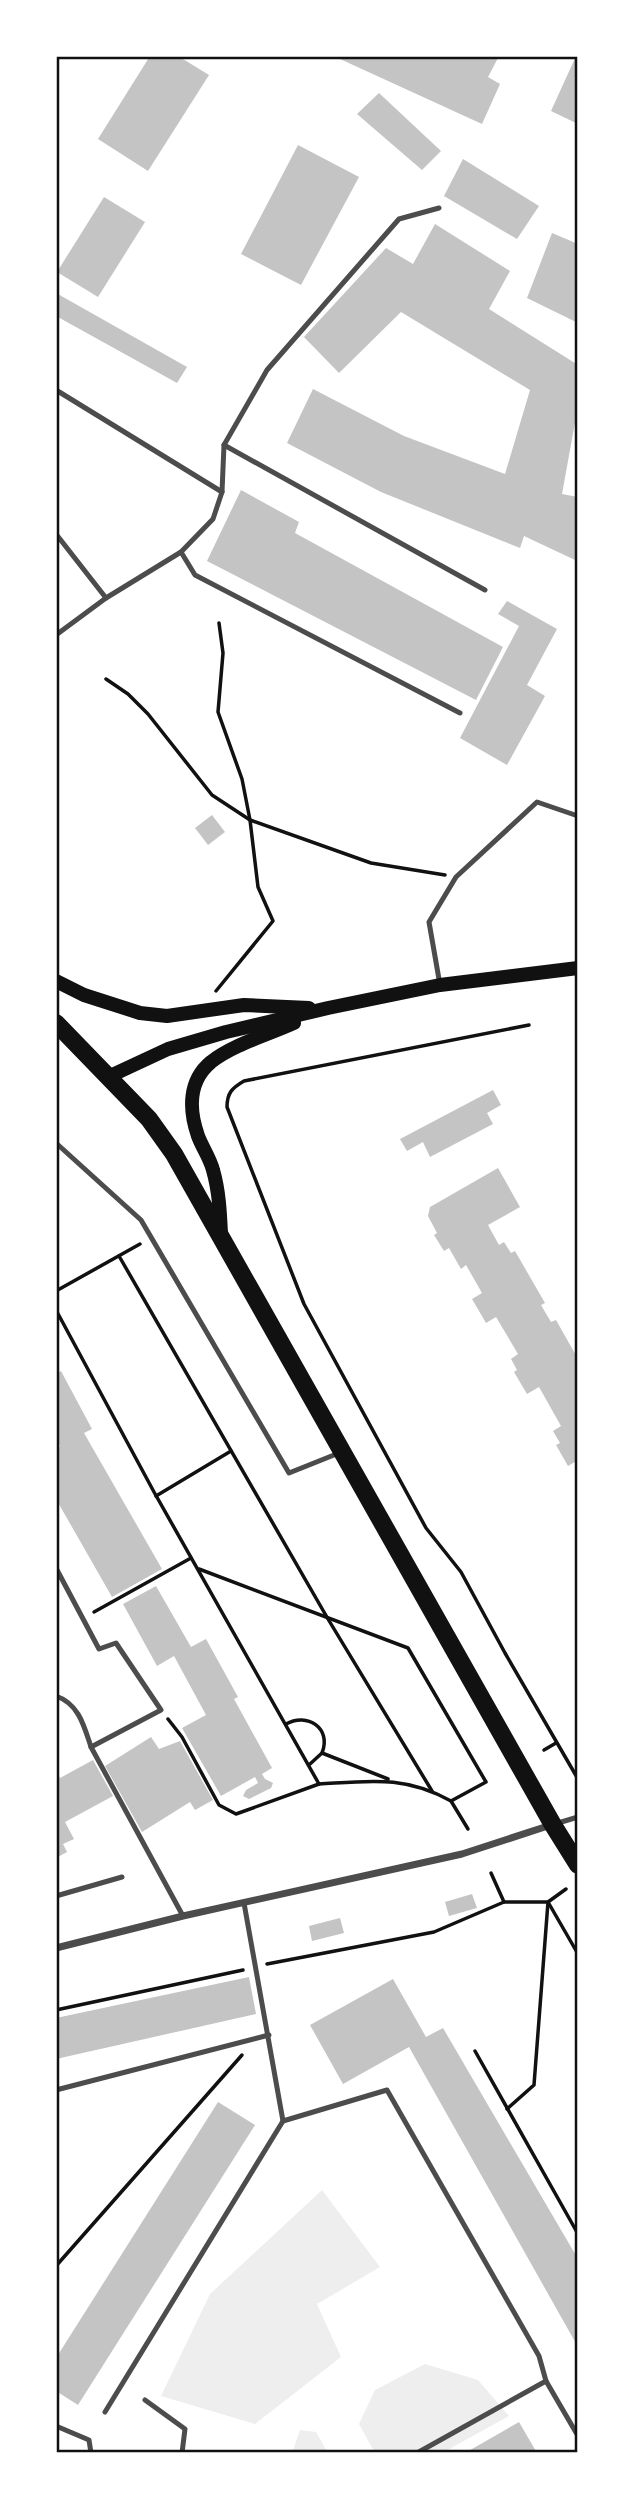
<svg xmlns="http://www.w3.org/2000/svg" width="634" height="2509" viewBox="0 0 634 2509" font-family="'Times New Roman',serif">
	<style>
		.green { fill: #eee }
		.building { fill: #c4c4c4 }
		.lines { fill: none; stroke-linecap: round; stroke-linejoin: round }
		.path { stroke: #111; stroke-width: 3.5 }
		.service { stroke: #4c4c4c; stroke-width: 5 }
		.minor { stroke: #4c4c4c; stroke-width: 7 }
		.secondary { stroke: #111; stroke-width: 14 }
		.primary { stroke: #111; stroke-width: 18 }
		.neatline { fill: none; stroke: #111; stroke-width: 2.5 }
	</style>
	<rect width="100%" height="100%" fill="#fff"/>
	<g class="green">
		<path d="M 322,2190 L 380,2267 L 317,2304 L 341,2357 L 255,2424 L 161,2396 L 210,2294 Z"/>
		<path d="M 425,2364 L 478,2380 L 509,2416 L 442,2453 L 375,2453 L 359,2424 L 375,2390 Z"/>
		<path d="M 300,2430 L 316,2432 L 328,2453 L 292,2453 Z"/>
	</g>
	<g class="building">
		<path d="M 150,56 L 178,56 L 209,75 L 148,171 L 98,139 Z"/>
		<path d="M 341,56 L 499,56 L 488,77 L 500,84 L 482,124 L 340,59 Z"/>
		<path d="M 576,56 L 578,56 L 578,124 L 551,111 Z"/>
		<path d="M 379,93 L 441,151 L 422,170 L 357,114 Z"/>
		<path d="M 298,145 L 359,177 L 301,285 L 241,254 Z"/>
		<path d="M 463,159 L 539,206 L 517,239 L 444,196 Z"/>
		<path d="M 104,197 L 145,222 L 98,297 L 57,272 Z"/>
		<path d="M 435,224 L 510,271 L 489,309 L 578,365 L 578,406 L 562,494 L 578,497 L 578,546 L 575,560 L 524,536 L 520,548 L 381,492 L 287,443 L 313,389 L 404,436 L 505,474 L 530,390 L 401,312 L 339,373 L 304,337 L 386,248 L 413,264 Z"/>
		<path d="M 552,233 L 578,244 L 578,323 L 527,298 Z"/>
		<path d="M 56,293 L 187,367 L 177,383 L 56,316 Z"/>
		<path d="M 241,490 L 299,522 L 295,533 L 503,647 L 476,700 L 207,561 Z"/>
		<path d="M 507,601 L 557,629 L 527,685 L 545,696 L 507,765 L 460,738 L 519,626 L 498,614 Z"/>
		<path d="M 212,815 L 225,832 L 208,845 L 195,828 Z"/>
		<path d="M 493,1090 L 501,1105 L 487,1113 L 493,1124 L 430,1157 L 423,1142 L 407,1151 L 400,1139 Z"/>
		<path d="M 498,1168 L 520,1207 L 488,1225 L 499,1245 L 504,1242 L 511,1253 L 515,1251 L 545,1303 L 541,1305 L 551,1322 L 556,1320 L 578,1359 L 578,1460 L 568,1466 L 556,1445 L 560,1443 L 553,1431 L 561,1426 L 539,1387 L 527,1394 L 514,1372 L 517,1370 L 511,1359 L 518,1354 L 496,1317 L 486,1323 L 472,1299 L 482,1293 L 466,1265 L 461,1269 L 449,1248 L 444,1251 L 434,1235 L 437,1233 L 428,1216 L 430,1207 Z"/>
		<path d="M 61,1371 L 92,1429 L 84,1433 L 162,1569 L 112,1597 L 56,1499 L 56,1449 L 60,1446 L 56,1439 L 56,1374 Z"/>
		<path d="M 156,1586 L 191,1647 L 206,1639 L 238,1697 L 234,1699 L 272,1768 L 262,1774 L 265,1779 L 273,1783 L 271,1788 L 249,1799 L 243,1796 L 246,1790 L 258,1783 L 255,1777 L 221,1796 L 182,1728 L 206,1715 L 174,1656 L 157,1666 L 123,1604 Z"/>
		<path d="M 151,1737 L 159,1749 L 180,1741 L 213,1800 L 195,1810 L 190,1802 L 142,1832 L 105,1766 Z"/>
		<path d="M 93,1760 L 113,1796 L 65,1822 L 74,1839 L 63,1844 L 67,1852 L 56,1858 L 56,1770 L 60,1778 Z"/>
		<path d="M 472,1894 L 477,1908 L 449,1916 L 445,1902 Z"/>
		<path d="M 340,1918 L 344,1933 L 312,1941 L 309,1926 Z"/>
		<path d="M 249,1977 L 256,2014 L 56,2059 L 56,2018 Z"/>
		<path d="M 393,1979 L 426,2037 L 443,2028 L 578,2259 L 578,2347 L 409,2047 L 343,2084 L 310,2025 Z"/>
		<path d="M 218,2102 L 255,2125 L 78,2405 L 56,2391 L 56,2358 Z"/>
		<path d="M 519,2422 L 537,2453 L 465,2453 Z"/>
	</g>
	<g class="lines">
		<g class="path">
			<path d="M 106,679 L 128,694 L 148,714 L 212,795 L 250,820 L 371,863 L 445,875"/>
			<path d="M 216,991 L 273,921 L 258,887 L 250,820 L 242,779 L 218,712 L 223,653 L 219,623"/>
			<path d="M 529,1025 L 244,1081 C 232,1088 227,1093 227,1107 L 304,1304 L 426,1528 L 461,1572 L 505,1653 L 578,1779"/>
			<path d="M 119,1256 L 328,1619 L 432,1791"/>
			<path d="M 56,1291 L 140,1244"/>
			<path d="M 56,1310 L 154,1492 L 319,1784 L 236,1814 L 219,1805 L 182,1737 L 168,1719"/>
			<path d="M 156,1496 L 231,1451"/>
			<path d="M 199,1569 L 408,1648 L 486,1782 L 451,1801 C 405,1775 369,1781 319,1784"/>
			<path d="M 94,1612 L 191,1558"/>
			<path d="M 286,1724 C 307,1712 332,1728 322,1753"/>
			<path d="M 544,1750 L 556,1743"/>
			<path d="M 310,1764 L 322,1753 L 388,1779"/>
			<path d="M 451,1801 L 468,1829"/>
			<path d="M 491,1873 L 504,1902"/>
			<path d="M 267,1964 L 434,1932 L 504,1902 L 548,1902 L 578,1954"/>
			<path d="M 56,2010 L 243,1970"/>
			<path d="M 475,2051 L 578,2234"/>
			<path d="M 507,2109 L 534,2085 L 548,1902 L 566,1889"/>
			<path d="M 56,2266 L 242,2055"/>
		</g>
		<g class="service">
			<path d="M 56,390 L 222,492"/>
			<path d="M 224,445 L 485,590"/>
			<path d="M 56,534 L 106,598"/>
			<path d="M 181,552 L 195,575 L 460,713"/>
			<path d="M 56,635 L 106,598 L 181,552 L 213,519 L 222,492 L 224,445 L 267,370 L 399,219 L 439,208"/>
			<path d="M 440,985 L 429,922 L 456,877 L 537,802 L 578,816"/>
			<path d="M 56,1143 L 141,1220 L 289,1473 L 339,1453"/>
			<path d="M 56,1568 L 99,1649 L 116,1643 L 161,1710 L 91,1747"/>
			<path d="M 56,1696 C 79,1704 84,1726 91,1747 L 183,1916"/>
			<path d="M 558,1823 L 578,1817"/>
			<path d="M 56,1896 L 122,1877"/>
			<path d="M 56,2090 L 269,2035"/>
			<path d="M 283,2121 L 387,2090 L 539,2356 L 546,2381"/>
			<path d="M 145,2400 L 185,2429 L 182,2453"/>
			<path d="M 105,2412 L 283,2121 L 244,1903"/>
			<path d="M 56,2426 L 89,2440 L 91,2453"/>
			<path d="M 417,2453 L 546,2381 L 578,2436"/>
		</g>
		<path class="minor" d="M 56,1948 L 183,1916 L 462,1854 L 551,1825"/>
		<g class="secondary">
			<path d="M 56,981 L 84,995 L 140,1013 L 167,1016 L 244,1005 L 309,1008"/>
			<path d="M 110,1076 L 168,1049 L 226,1032 L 328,1008 L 440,985 L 578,968"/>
			<path d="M 221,1234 C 220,1212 219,1191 213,1170 C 210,1158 202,1147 198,1136 C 189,1110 188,1081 211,1062 C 234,1044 268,1035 294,1023"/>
		</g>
		<path class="primary" d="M 56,1023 L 149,1119 L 174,1154 L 553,1825 L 578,1865"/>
	</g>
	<rect width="634" height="2509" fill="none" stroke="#ffffff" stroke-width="116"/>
	<rect x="58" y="58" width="518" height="2393" class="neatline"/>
</svg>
